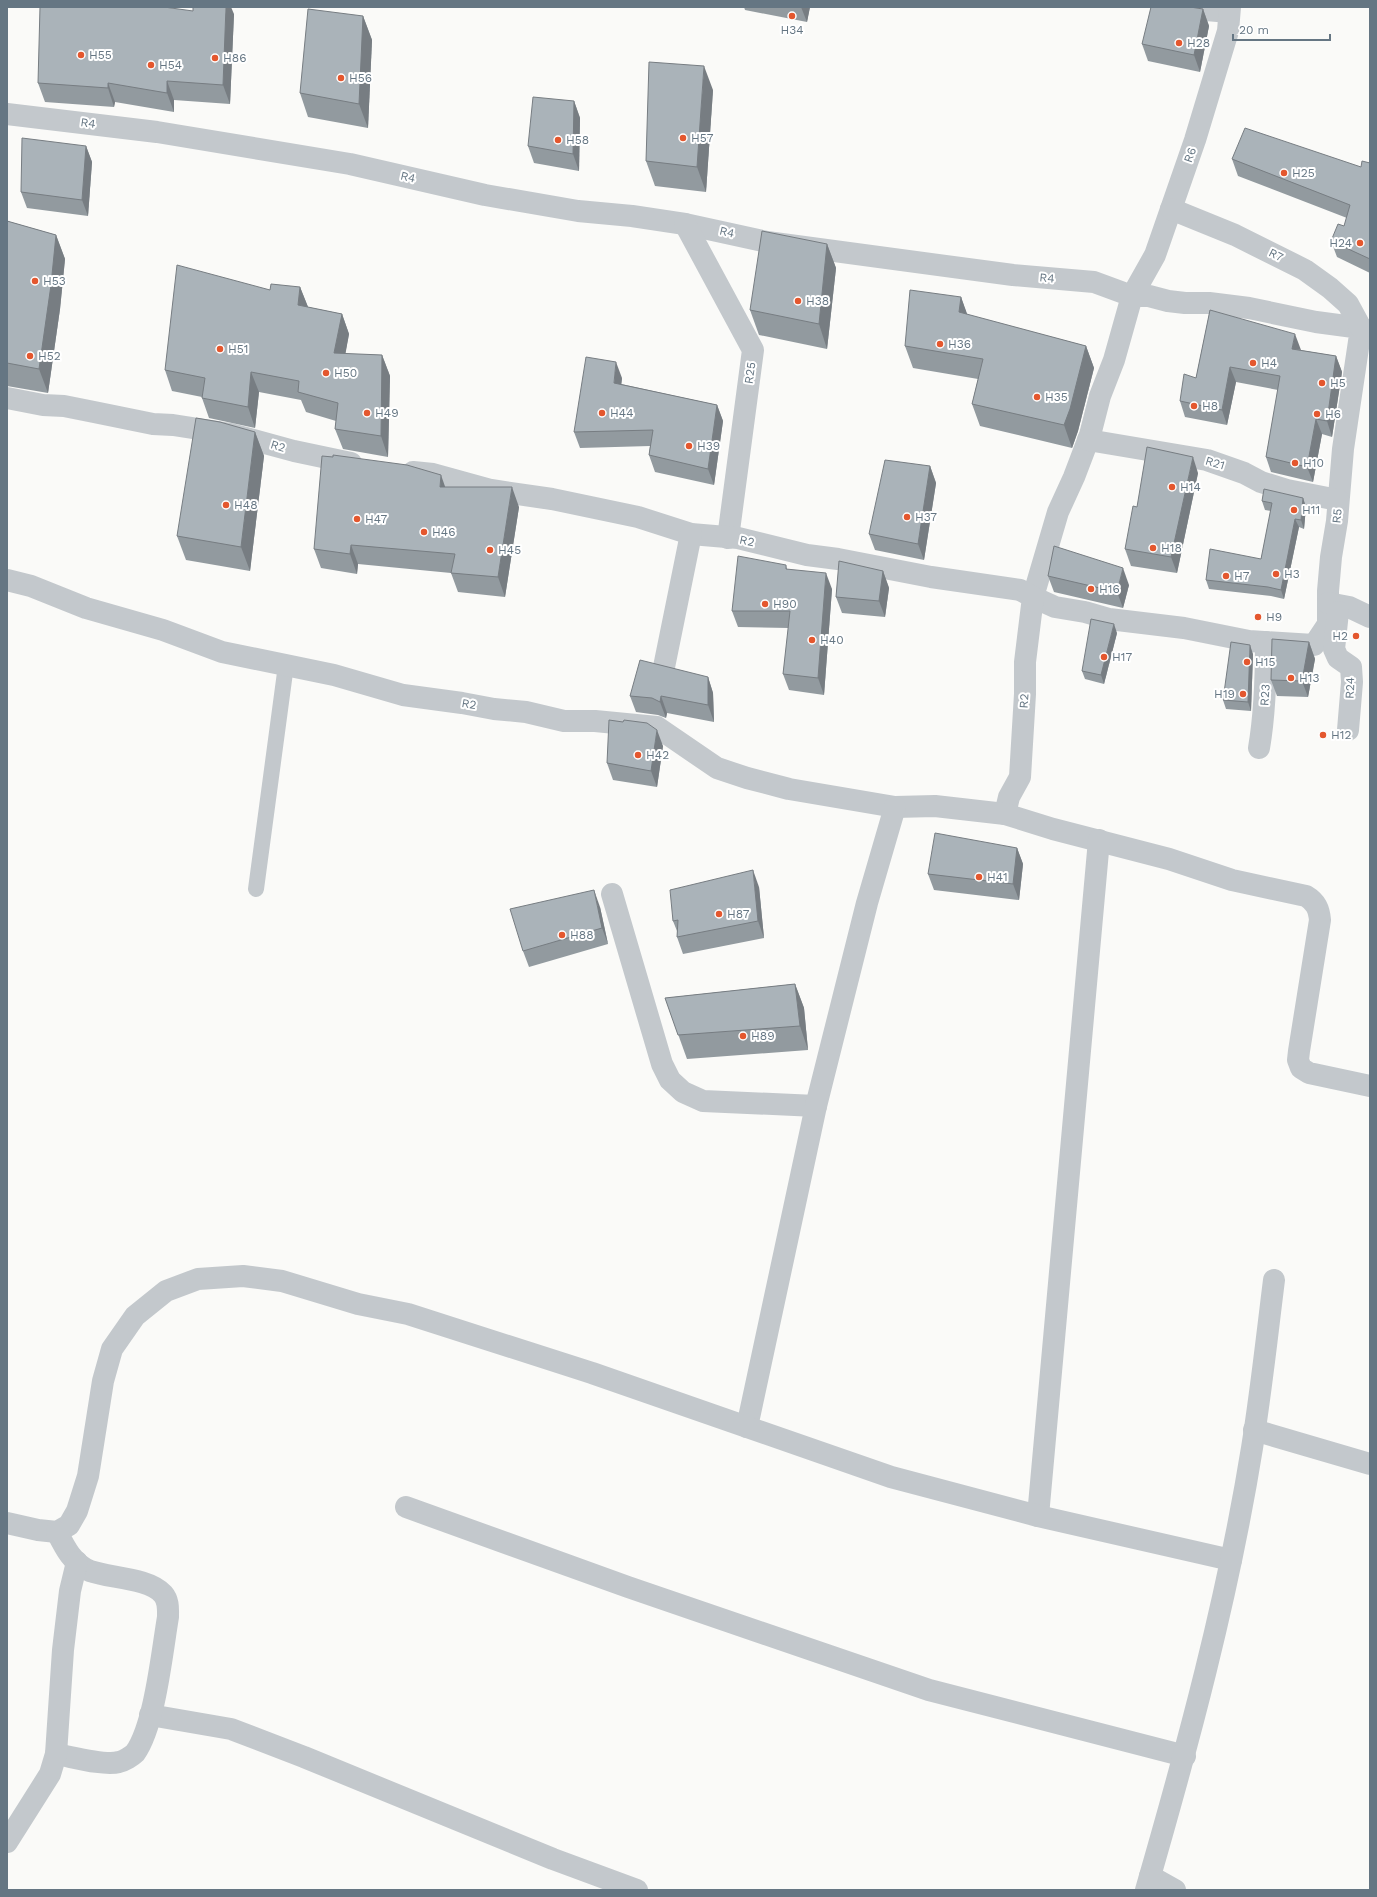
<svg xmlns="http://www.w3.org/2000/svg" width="1377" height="1897" viewBox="0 0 1377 1897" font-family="'Work Sans',sans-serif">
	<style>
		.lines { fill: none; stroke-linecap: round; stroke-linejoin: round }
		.lane { stroke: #c3c8cc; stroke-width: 16 }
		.street { stroke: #c3c8cc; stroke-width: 22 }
		.wall { fill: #929a9f }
		.shaded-wall { fill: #777d82 }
		.building { fill: #aab3b9; stroke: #777d82 }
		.poi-dot { fill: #e4572e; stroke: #fff; stroke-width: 1.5 }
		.labels { text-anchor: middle; stroke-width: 4; stroke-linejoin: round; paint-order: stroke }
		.poi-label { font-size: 12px; fill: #657683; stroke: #fff; text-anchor: start }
		.street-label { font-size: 12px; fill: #657683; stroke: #fff }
	</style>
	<rect width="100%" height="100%" fill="#fafaf8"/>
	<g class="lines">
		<path class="lane" d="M 256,889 L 286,665"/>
		<g class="street">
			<path d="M 1172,7 L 1229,12"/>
			<path d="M 7,114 L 157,132 L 350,164 L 485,195 L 578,211 L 632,216 L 685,224 L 767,242 L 1013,275 L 1094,282 L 1132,296 L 1114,360 L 1100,396 L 1090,435 L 1074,477 L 1058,512 L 1033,597 L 1055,607 L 1085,612 L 1109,619 L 1184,628 L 1249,641 L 1314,645 L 1328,624 L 1328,591 L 1331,557 L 1337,521 L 1343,449 L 1361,328 L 1316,322 L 1249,308 L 1209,303 L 1185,303 L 1168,301 L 1149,296 L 1132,296 L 1155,255 L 1195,140 L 1228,31 L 1230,7"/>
			<path d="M 1171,209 L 1235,235 L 1305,270 L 1330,288 L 1348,304 L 1361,328 L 1370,331"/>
			<path d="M 685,224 L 753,350 L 728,538"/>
			<path d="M 7,398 L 43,405 L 64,406 L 94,412 L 153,424 L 173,425 L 231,434 L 294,451 L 351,463"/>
			<path d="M 1088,440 L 1207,460 L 1244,473 L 1261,482 L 1287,490 L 1338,500"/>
			<path d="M 413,472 L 433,474 L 491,490 L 552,499 L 638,517 L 691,534 L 738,538 L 807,555 L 838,559 L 931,577 L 1020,590 L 1033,597 L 1025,662 L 1025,694 L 1020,777 L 1009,797 L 1005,814"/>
			<path d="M 7,580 L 31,586 L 86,608 L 163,630 L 222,652 L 334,675 L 403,695 L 462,703 L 494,709 L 526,712 L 564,721 L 595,721 L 657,727 L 717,768 L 747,778 L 789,789 L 895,807 L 935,806 L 1005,814 L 1053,829 L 1169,859 L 1232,880 L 1306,896 C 1316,902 1319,909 1320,920 L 1299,1051 L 1298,1060 L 1301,1068 L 1309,1073 L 1370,1086"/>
			<path d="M 1328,603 L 1349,607 L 1370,617"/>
			<path d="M 1338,612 L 1334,649 L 1338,658 L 1351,667 L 1352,682 L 1348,730"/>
			<path d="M 664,667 L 691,534"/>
			<path d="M 1259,748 C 1265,713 1266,678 1266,642"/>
			<path d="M 612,894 L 662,1064 L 670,1080 L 683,1092 L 703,1101 L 816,1106"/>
			<path d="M 747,1427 L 816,1106 L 867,903 L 895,807"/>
			<path d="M 1254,1430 L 1370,1464"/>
			<path d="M 406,1507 L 628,1587 L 929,1690 L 1185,1756"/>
			<path d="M 1038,1516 L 1099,840"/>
			<path d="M 7,1523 L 38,1530 L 57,1532 L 69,1525 L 77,1511 L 88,1476 L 103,1381 L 112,1349 L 135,1316 L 166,1291 L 198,1279 L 243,1276 L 282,1281 L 358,1304 L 408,1314 L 592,1373 L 891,1477 L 1038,1516 L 1231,1560"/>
			<path d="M 150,1715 L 231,1729 L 304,1757 L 553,1859 L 637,1890"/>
			<path d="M 56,1754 C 73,1757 104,1766 119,1762 C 124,1761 132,1756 135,1753 C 155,1725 162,1652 168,1617 C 168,1609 169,1601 163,1594 C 149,1578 110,1578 90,1571 C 73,1564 65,1548 57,1532"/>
			<path d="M 7,1842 L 50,1774 L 56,1754 L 63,1650 L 70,1591 L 77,1562"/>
			<path d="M 1150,1876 L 1175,1890"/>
			<path d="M 1146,1890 C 1188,1745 1228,1597 1252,1448 C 1261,1392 1267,1336 1274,1280"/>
		</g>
	</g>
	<g class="wall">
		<path d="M 744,7 L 810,7 L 807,22 L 745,10 Z"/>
		<path d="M 1203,9 L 1209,26 L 1200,72 L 1148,61 L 1142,44 Z"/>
		<path d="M 193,11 L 234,14 L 230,104 L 174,100 L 174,112 L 115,102 L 114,107 L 45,102 L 38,83 Z"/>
		<path d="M 363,16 L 372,40 L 368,128 L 308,117 L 300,93 Z"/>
		<path d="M 713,90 L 706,192 L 655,186 L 646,161 Z"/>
		<path d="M 574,101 L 580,118 L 579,171 L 534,163 L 528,146 Z"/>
		<path d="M 86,146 L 92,162 L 88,216 L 27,208 L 21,192 Z"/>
		<path d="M 1232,159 L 1361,167 L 1370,163 L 1370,273 L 1337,257 L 1331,241 L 1344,226 L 1347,218 L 1238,176 Z"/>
		<path d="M 7,221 L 56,235 L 65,259 L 60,309 L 48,393 L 7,386 Z"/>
		<path d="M 827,244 L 836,268 L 827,349 L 759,335 L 750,310 Z"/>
		<path d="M 300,287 L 308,307 L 342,314 L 349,334 L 345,354 L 382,355 L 390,376 L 388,457 L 343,449 L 335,429 L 336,421 L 306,412 L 301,400 L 259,392 L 255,428 L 209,418 L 202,398 L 202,397 L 172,391 L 165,370 L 270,290 Z"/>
		<path d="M 961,297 L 967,315 L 1086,346 L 1094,368 L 1078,431 L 1072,448 L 980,426 L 972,404 L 978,379 L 913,368 L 905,346 Z"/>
		<path d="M 1210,310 L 1300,350 L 1336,356 L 1342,372 L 1332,437 L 1322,434 L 1313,482 L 1271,472 L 1266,457 L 1278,390 L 1236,382 L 1227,425 L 1185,417 L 1180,401 L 1196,378 Z"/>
		<path d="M 622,378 L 621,384 L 717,405 L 723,421 L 714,485 L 655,472 L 649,455 L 650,446 L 580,448 L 574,432 Z"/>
		<path d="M 255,432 L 264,456 L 250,571 L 186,560 L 177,536 Z"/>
		<path d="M 930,466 L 936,483 L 924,560 L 875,550 L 869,534 Z"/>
		<path d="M 1198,473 L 1177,573 L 1131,566 L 1125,549 L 1137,507 Z"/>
		<path d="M 445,487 L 519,507 L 505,597 L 458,592 L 451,573 L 358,564 L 357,574 L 321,568 L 314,549 Z"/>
		<path d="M 1303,498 L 1306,507 L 1304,529 L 1299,527 L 1284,599 L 1271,596 L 1209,589 L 1206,580 L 1261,559 L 1271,511 L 1265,510 L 1262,501 Z"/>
		<path d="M 786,565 L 787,569 L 832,589 L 824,695 L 789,690 L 783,674 L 789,628 L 738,627 L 732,611 Z"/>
		<path d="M 883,571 L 889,588 L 885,617 L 842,613 L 836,597 Z"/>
		<path d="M 1048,576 L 1129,585 L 1123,608 L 1054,592 Z"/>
		<path d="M 1117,633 L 1104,684 L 1085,679 L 1082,671 Z"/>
		<path d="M 1309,642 L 1315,659 L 1308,697 L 1277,696 L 1271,680 Z"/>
		<path d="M 1253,654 L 1251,711 L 1226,709 L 1223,700 Z"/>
		<path d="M 708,677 L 713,693 L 714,722 L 667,713 L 666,718 L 658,715 L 636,712 L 630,696 Z"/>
		<path d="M 623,722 L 663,746 L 657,787 L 613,780 L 607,763 Z"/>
		<path d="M 1017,848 L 1023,864 L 1019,900 L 934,890 L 928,874 Z"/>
		<path d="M 759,887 L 764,938 L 683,954 L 677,937 L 677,931 L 673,921 Z"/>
		<path d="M 600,907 L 608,944 L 529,967 L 523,951 Z"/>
		<path d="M 795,984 L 804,1008 L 808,1050 L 687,1059 L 665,998 Z"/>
	</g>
	<g class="shaded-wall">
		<path d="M 226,7 L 231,7 L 234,14 L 230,104 L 223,85 Z"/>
		<path d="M 801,7 L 810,7 L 807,22 Z"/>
		<path d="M 1203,9 L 1209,26 L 1200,72 L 1194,55 Z"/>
		<path d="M 363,16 L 372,40 L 368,128 L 359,104 Z"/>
		<path d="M 704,66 L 713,90 L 706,192 L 697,167 Z"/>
		<path d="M 167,81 L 174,100 L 174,112 L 167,93 Z"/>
		<path d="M 108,83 L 115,102 L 114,107 L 108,88 Z"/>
		<path d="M 574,101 L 580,118 L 579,171 L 573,154 Z"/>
		<path d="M 86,146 L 92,162 L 88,216 L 82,200 Z"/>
		<path d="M 56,235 L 65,259 L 60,309 L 48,393 L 39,369 Z"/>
		<path d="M 827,244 L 836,268 L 827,349 L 819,324 Z"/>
		<path d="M 300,287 L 308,307 L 298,305 Z"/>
		<path d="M 961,297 L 969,319 L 959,312 Z"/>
		<path d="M 342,314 L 349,334 L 342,373 L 334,353 Z"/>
		<path d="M 1295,334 L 1301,350 L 1292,349 Z"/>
		<path d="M 1086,346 L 1094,368 L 1078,431 L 1072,448 L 1064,425 Z"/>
		<path d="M 382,355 L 390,376 L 388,457 L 381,436 Z"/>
		<path d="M 1336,356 L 1342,372 L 1332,437 L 1327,421 Z"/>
		<path d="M 616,362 L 622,378 L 620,399 L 614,383 Z"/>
		<path d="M 1230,367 L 1236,382 L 1227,425 L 1222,410 Z"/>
		<path d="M 251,372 L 259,392 L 255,428 L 248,407 Z"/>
		<path d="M 717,405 L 723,421 L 714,485 L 708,469 Z"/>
		<path d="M 1316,419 L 1322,434 L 1313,482 L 1307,467 Z"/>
		<path d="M 255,432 L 264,456 L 250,571 L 241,547 Z"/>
		<path d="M 1193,457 L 1198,473 L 1177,573 L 1171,557 Z"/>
		<path d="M 930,466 L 936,483 L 924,560 L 918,544 Z"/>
		<path d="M 441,475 L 448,495 L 440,487 Z"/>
		<path d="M 512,487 L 519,507 L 505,597 L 498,577 Z"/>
		<path d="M 1303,498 L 1306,507 L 1304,529 L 1301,520 Z"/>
		<path d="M 1295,519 L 1299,527 L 1284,599 L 1281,590 Z"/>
		<path d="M 351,545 L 358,564 L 357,574 L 350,554 Z"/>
		<path d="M 1123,568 L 1129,585 L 1123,608 L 1117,592 Z"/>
		<path d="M 883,571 L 889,588 L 885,617 L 879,601 Z"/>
		<path d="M 826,573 L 832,589 L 824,695 L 818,678 Z"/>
		<path d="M 1114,624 L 1117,633 L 1104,684 L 1101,675 Z"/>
		<path d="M 1309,642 L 1315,659 L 1308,697 L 1302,681 Z"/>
		<path d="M 1250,645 L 1253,654 L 1251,711 L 1248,702 Z"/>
		<path d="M 708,677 L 713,693 L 714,722 L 708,705 Z"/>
		<path d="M 661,696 L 667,713 L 666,718 L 660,702 Z"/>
		<path d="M 657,730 L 663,746 L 657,787 L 651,771 Z"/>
		<path d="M 1017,848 L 1023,864 L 1019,900 L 1013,884 Z"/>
		<path d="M 753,870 L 759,887 L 764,938 L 758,921 Z"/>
		<path d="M 594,890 L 600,907 L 608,944 L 602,928 Z"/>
		<path d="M 795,984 L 804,1008 L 808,1050 L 800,1026 Z"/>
	</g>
	<g class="building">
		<path d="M 40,7 L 164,7 L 193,11 L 193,7 L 226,7 L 223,85 L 167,81 L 167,93 L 108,83 L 108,88 L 38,83 Z"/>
		<path d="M 1151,7 L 1190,7 L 1203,9 L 1194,55 L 1142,44 Z"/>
		<path d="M 308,9 L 363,16 L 359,104 L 300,93 Z"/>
		<path d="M 649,62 L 704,66 L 697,167 L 646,161 Z"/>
		<path d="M 533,97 L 574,101 L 573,154 L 528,146 Z"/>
		<path d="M 1245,128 L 1361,167 L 1362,161 L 1370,163 L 1370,259 L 1331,241 L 1338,224 L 1344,226 L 1350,205 L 1232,159 Z"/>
		<path d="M 22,138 L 86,146 L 82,200 L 21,192 Z"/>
		<path d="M 7,221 L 56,235 L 51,285 L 39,369 L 7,363 Z"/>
		<path d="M 762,231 L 827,244 L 819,324 L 750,310 Z"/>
		<path d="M 177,265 L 270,290 L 271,284 L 300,287 L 298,305 L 342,314 L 334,353 L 382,355 L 381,436 L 335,429 L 338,403 L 298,392 L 299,381 L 251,372 L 248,407 L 202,398 L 205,378 L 165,370 Z"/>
		<path d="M 910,290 L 961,297 L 959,312 L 1086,346 L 1070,409 L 1064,425 L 972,404 L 983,359 L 905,346 Z"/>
		<path d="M 1210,310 L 1295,334 L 1292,349 L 1336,356 L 1327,421 L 1316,419 L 1307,467 L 1266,457 L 1280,376 L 1230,367 L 1222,410 L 1180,401 L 1184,374 L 1196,378 Z"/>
		<path d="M 586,357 L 616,362 L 614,383 L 717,405 L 708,469 L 649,455 L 653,430 L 574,432 Z"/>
		<path d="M 196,418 L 220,422 L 255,432 L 241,547 L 177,536 Z"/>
		<path d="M 1147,447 L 1193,457 L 1171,557 L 1125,549 L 1133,506 L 1137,507 Z"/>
		<path d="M 333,455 L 407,465 L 441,475 L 440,487 L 512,487 L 498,577 L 451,573 L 455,554 L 351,545 L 350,554 L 314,549 L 322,456 L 333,457 Z"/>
		<path d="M 885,460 L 930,466 L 918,544 L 869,534 Z"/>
		<path d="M 1264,489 L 1303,498 L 1301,520 L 1295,519 L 1281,590 L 1268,587 L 1206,580 L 1210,549 L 1261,559 L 1272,503 L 1262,501 Z"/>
		<path d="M 1054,546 L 1123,568 L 1117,592 L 1048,576 Z"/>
		<path d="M 738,556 L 786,565 L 786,569 L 826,573 L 818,678 L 783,674 L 790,611 L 732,611 Z"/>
		<path d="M 839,561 L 883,571 L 879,601 L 836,597 Z"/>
		<path d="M 1091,619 L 1114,624 L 1101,675 L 1082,671 Z"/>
		<path d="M 1272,639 L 1309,642 L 1302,681 L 1271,680 Z"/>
		<path d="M 1231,642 L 1250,645 L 1248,702 L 1223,700 Z"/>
		<path d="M 640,660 L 708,677 L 708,705 L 661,696 L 660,702 L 652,698 L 630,696 Z"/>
		<path d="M 609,720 L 623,722 L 624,720 L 647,723 L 657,730 L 651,771 L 607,763 Z"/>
		<path d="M 935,833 L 1017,848 L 1013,884 L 928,874 Z"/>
		<path d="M 753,870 L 758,921 L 677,937 L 678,920 L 673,921 L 670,890 Z"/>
		<path d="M 594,890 L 602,928 L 523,951 L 510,909 Z"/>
		<path d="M 795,984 L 800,1026 L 678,1035 L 665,998 Z"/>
	</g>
	<g class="poi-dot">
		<circle cx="792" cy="16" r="4"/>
		<circle cx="1179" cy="43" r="4"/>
		<circle cx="81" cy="55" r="4"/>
		<circle cx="215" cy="58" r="4"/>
		<circle cx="151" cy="65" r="4"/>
		<circle cx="341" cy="78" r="4"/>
		<circle cx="683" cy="138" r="4"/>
		<circle cx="558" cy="140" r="4"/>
		<circle cx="1284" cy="173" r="4"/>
		<circle cx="1360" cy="243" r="4"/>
		<circle cx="35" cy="281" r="4"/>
		<circle cx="798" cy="301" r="4"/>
		<circle cx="940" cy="344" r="4"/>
		<circle cx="220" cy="349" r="4"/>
		<circle cx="30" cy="356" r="4"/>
		<circle cx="1253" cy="363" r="4"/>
		<circle cx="326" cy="373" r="4"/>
		<circle cx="1322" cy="383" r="4"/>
		<circle cx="1037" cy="397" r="4"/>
		<circle cx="1194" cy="406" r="4"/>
		<circle cx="367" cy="413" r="4"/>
		<circle cx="602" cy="413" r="4"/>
		<circle cx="1317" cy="414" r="4"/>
		<circle cx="689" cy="446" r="4"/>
		<circle cx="1295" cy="463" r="4"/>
		<circle cx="1172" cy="487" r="4"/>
		<circle cx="226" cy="505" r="4"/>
		<circle cx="1294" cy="510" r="4"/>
		<circle cx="907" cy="517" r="4"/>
		<circle cx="357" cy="519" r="4"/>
		<circle cx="424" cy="532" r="4"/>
		<circle cx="1153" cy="548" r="4"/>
		<circle cx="490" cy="550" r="4"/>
		<circle cx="1276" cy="574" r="4"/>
		<circle cx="1226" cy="576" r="4"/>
		<circle cx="1091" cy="589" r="4"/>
		<circle cx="765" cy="604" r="4"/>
		<circle cx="1258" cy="617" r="4"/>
		<circle cx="1356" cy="636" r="4"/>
		<circle cx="812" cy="640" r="4"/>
		<circle cx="1104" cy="657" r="4"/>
		<circle cx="1247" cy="662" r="4"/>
		<circle cx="1291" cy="678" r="4"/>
		<circle cx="1243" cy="694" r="4"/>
		<circle cx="1323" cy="735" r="4"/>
		<circle cx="638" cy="755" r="4"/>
		<circle cx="979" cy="877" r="4"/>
		<circle cx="719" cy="914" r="4"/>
		<circle cx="562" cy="935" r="4"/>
		<circle cx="743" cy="1036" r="4"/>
	</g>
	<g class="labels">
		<g class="poi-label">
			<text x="792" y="34" text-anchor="middle">H34</text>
			<text x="1187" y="47">H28</text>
			<text x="89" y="59">H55</text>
			<text x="223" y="62">H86</text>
			<text x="159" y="69">H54</text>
			<text x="349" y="82">H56</text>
			<text x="691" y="142">H57</text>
			<text x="566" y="144">H58</text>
			<text x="1292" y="177">H25</text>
			<text x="1352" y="247" text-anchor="end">H24</text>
			<text x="43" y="285">H53</text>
			<text x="806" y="305">H38</text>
			<text x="948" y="348">H36</text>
			<text x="228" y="353">H51</text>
			<text x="38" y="360">H52</text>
			<text x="1261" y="367">H4</text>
			<text x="334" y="377">H50</text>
			<text x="1330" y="387">H5</text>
			<text x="1045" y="401">H35</text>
			<text x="1202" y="410">H8</text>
			<text x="375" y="417">H49</text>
			<text x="610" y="417">H44</text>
			<text x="1325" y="418">H6</text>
			<text x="697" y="450">H39</text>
			<text x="1303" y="467">H10</text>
			<text x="1180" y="491">H14</text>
			<text x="234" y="509">H48</text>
			<text x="1302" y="514">H11</text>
			<text x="915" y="521">H37</text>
			<text x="365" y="523">H47</text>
			<text x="432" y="536">H46</text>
			<text x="1161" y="552">H18</text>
			<text x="498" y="554">H45</text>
			<text x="1284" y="578">H3</text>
			<text x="1234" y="580">H7</text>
			<text x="1099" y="593">H16</text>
			<text x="773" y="608">H90</text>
			<text x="1266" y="621">H9</text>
			<text x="1348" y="640" text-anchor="end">H2</text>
			<text x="820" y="644">H40</text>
			<text x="1112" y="661">H17</text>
			<text x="1255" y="666">H15</text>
			<text x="1299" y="682">H13</text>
			<text x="1235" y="698" text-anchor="end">H19</text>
			<text x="1331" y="739">H12</text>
			<text x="646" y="759">H42</text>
			<text x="987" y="881">H41</text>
			<text x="727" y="918">H87</text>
			<text x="570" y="939">H88</text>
			<text x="751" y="1040">H89</text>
		</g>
		<g class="street-label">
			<text transform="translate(88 123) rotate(8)" y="4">R4</text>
			<text transform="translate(1190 155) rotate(-71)" y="4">R6</text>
			<text transform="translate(408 177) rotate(13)" y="4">R4</text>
			<text transform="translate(727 232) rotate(13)" y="4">R4</text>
			<text transform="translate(1276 255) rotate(26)" y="4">R7</text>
			<text transform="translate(1047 278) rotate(5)" y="4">R4</text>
			<text transform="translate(750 373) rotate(-82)" y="4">R25</text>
			<text transform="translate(278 446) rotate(17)" y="4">R2</text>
			<text transform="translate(1215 463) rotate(17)" y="4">R21</text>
			<text transform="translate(1337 516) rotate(-84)" y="4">R5</text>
			<text transform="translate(747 541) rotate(12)" y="4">R2</text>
			<text transform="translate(1350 688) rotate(-88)" y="4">R24</text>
			<text transform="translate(1265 695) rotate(-86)" y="4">R23</text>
			<text transform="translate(1024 701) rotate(-86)" y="4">R2</text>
			<text transform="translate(469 704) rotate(10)" y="4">R2</text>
		</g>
	</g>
	<rect width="1377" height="1897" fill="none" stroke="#657683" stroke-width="16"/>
	<path d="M1233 34v6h97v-6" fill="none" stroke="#657683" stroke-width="2"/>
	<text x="1239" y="34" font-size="12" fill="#657683" stroke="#ffffff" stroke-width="3" paint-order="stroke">20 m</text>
</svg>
